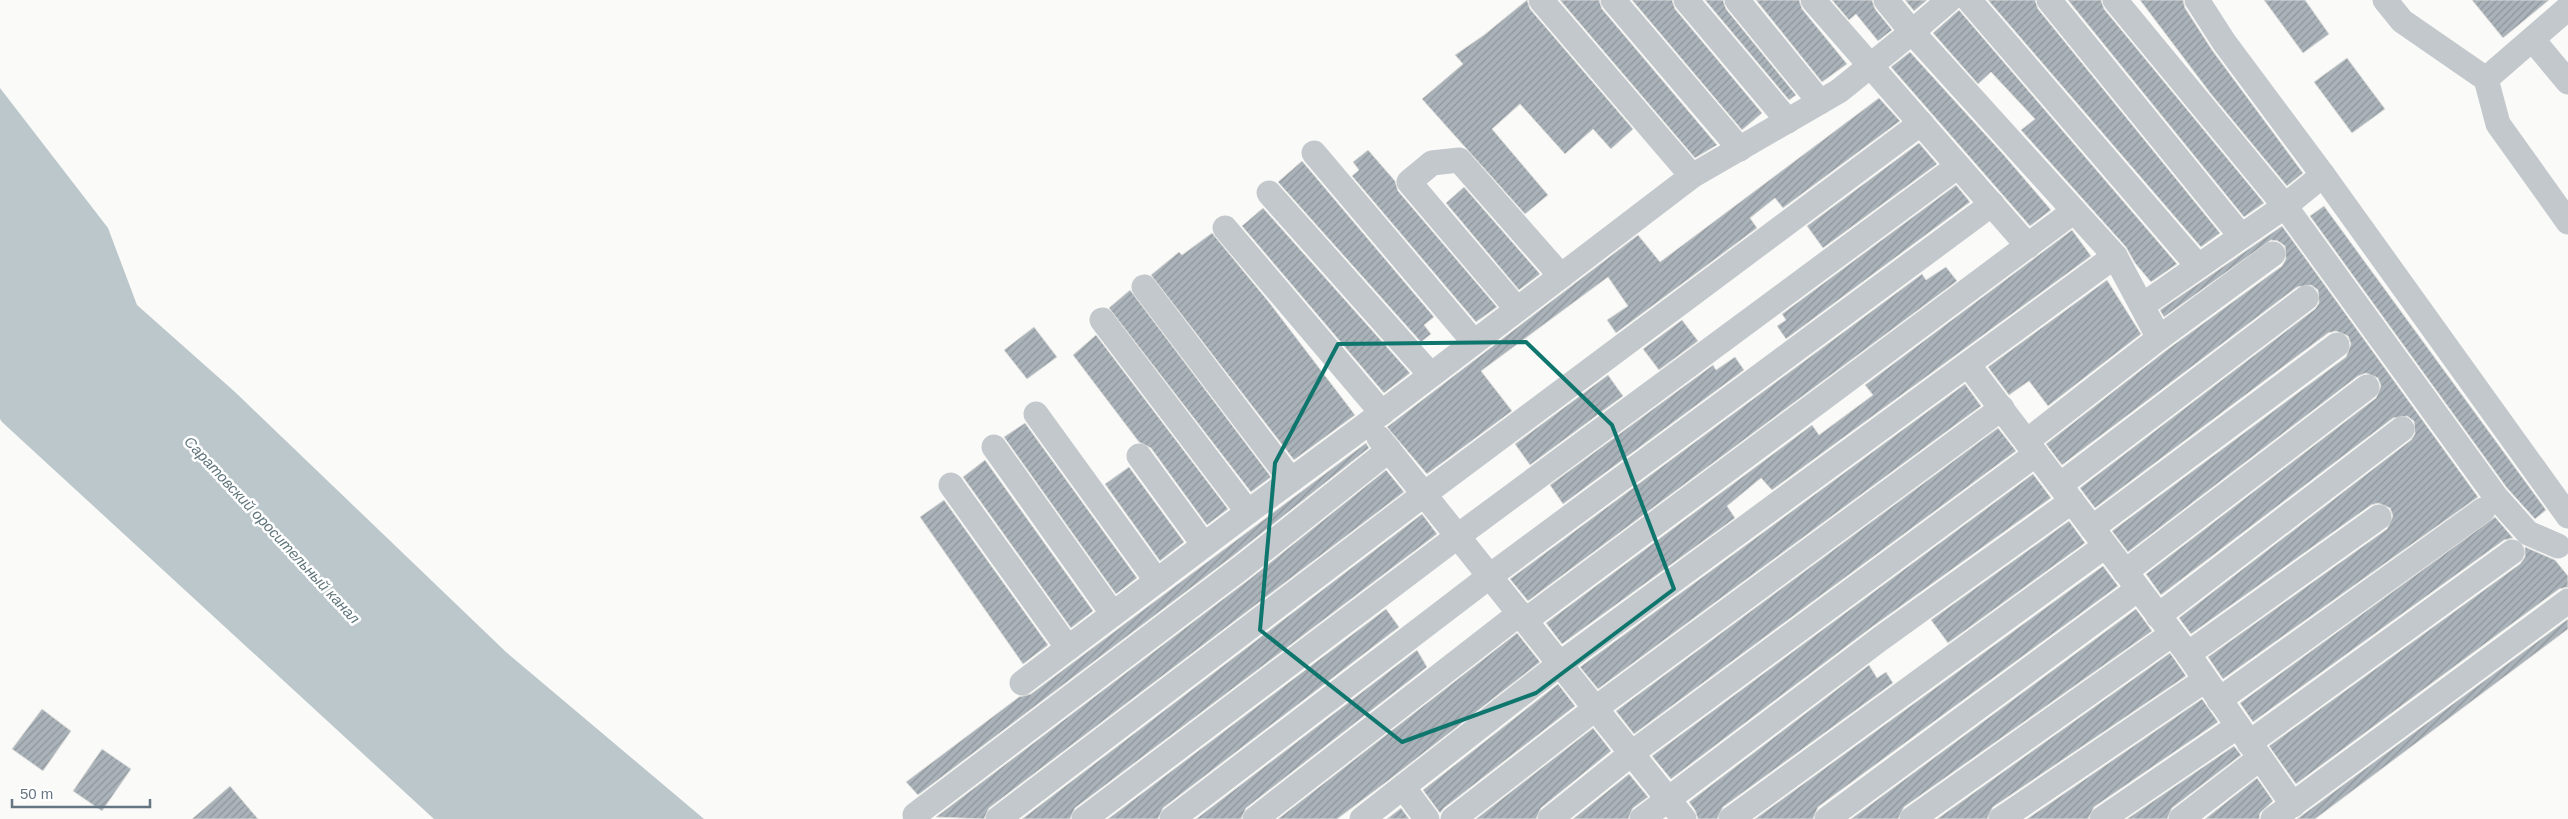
<svg xmlns="http://www.w3.org/2000/svg" width="2568" height="819" viewBox="0 0 2568 819" font-family="Helvetica,sans-serif">
	<style>
		.water { fill: #bbc7cb }
		.building { fill: url(#building-hatch); stroke: #dcdcda }
		.lines { fill: none; stroke-linecap: round; stroke-linejoin: round }
		.minor { stroke: #c3c8cc; stroke-width: 25 }
		.marked { fill: none; stroke: #0f766e; stroke-width: 4; stroke-linejoin: round }
		.labels { text-anchor: middle; stroke-width: 5; stroke-linejoin: round; paint-order: stroke }
		.water-label { font-size: 15px; font-style: italic; fill: #60757c; stroke: #fff }
	</style>
	<defs>
		<pattern id="building-hatch" width="6" height="6" patternUnits="userSpaceOnUse" patternTransform="scale(1.25)"><rect width="6" height="6" fill="#aab3b9"/><path d="M-1 1l2-2M0 6l6-6M5 7l2-2" fill="none" stroke="#8e969c"/></pattern>
	</defs>
	<rect width="100%" height="100%" fill="#fafaf8"/>
	<path class="water" d="M 0,88 L 108,228 L 137,305 L 235,392 L 506,652 L 704,819 L 434,819 L 2,422 L 0,419 Z"/>
	<g class="building">
		<path d="M 1527,0 L 1530,9 L 1633,129 L 1611,149 L 1593,129 L 1565,154 L 1520,104 L 1492,129 L 1548,195 L 1525,214 L 1422,99 L 1463,64 L 1455,55 L 1484,35 Z"/>
		<path d="M 1560,0 L 1599,0 L 1602,9 L 1717,145 L 1695,158 Z"/>
		<path d="M 1632,0 L 1672,0 L 1675,9 L 1762,113 L 1742,130 Z"/>
		<path d="M 1705,0 L 1723,0 L 1726,9 L 1796,95 L 1789,100 Z"/>
		<path d="M 1756,0 L 1799,0 L 1802,9 L 1847,64 L 1822,82 Z"/>
		<path d="M 1832,0 L 1872,0 L 1875,9 L 1892,30 L 1878,41 L 1856,14 L 1849,20 Z"/>
		<path d="M 1905,0 L 1927,0 L 1914,11 Z"/>
		<path d="M 1988,0 L 2035,0 L 2038,9 L 2220,233 L 2201,247 Z"/>
		<path d="M 2068,0 L 2101,0 L 2104,9 L 2264,203 L 2244,217 Z"/>
		<path d="M 2140,0 L 2183,0 L 2185,8 L 2212,50 L 2303,173 L 2287,186 L 2211,94 Z"/>
		<path d="M 2264,0 L 2305,0 L 2329,34 L 2303,53 Z"/>
		<path d="M 2472,0 L 2549,0 L 2503,38 Z"/>
		<path d="M 1959,10 L 2177,264 L 2151,282 L 2135,263 L 2126,247 L 2021,130 L 2035,119 L 1991,72 L 1978,84 L 1933,33 Z"/>
		<path d="M 1910,52 L 2003,154 L 2051,210 L 2030,226 L 1891,67 Z"/>
		<path d="M 2347,58 L 2385,109 L 2352,133 L 2314,82 Z"/>
		<path d="M 1879,98 L 1900,121 L 1783,208 L 1775,198 L 1750,218 L 1757,228 L 1616,333 L 1607,320 L 1628,306 L 1608,277 L 1481,371 L 1512,411 L 1427,474 L 1387,427 L 1638,235 L 1660,262 Z"/>
		<path d="M 1919,143 L 1937,164 L 1823,248 L 1807,226 Z"/>
		<path d="M 1368,150 L 1395,181 L 1398,191 L 1497,307 L 1476,322 L 1352,176 L 1359,170 L 1353,162 Z"/>
		<path d="M 1302,161 L 1434,317 L 1424,325 L 1431,334 L 1421,342 L 1278,182 Z"/>
		<path d="M 1956,185 L 1970,202 L 1786,339 L 1777,326 L 1786,320 L 1782,314 Z"/>
		<path d="M 1464,187 L 1540,274 L 1519,290 L 1446,203 Z"/>
		<path d="M 2324,206 L 2546,510 L 2535,519 L 2507,488 L 2310,216 Z"/>
		<path d="M 1263,208 L 1410,373 L 1384,393 L 1242,226 Z"/>
		<path d="M 2282,226 L 2478,497 L 2223,679 L 2208,657 L 2387,529 L 2393,516 L 2390,508 L 2378,503 L 2371,505 L 2191,634 L 2179,618 L 2411,440 L 2415,434 L 2414,421 L 2407,416 L 2393,418 L 2161,595 L 2146,574 L 2376,398 L 2381,386 L 2378,378 L 2366,373 L 2358,376 L 2128,552 L 2112,531 L 2346,357 L 2351,344 L 2348,336 L 2336,331 L 2328,333 L 2095,508 L 2080,488 L 2315,309 L 2319,303 L 2318,290 L 2311,285 L 2297,287 L 2062,465 L 2046,444 L 2168,349 L 2282,266 L 2286,259 L 2285,246 L 2278,241 L 2271,240 L 2164,317 L 2160,310 Z"/>
		<path d="M 2072,230 L 2091,256 L 1772,490 L 1761,478 L 1727,506 L 1735,518 L 1562,644 L 1546,623 L 1812,425 L 1819,435 L 1873,395 L 1865,385 Z"/>
		<path d="M 1212,233 L 1268,301 L 1355,415 L 1294,460 L 1151,275 L 1179,252 L 1182,255 Z"/>
		<path d="M 1946,267 L 1957,281 L 1528,601 L 1510,579 L 1922,274 L 1926,280 Z"/>
		<path d="M 2107,280 L 2141,334 L 2048,406 L 2029,381 L 2009,395 L 1988,367 Z"/>
		<path d="M 1130,290 L 1271,477 L 1251,492 L 1109,308 Z"/>
		<path d="M 1682,320 L 1698,341 L 1659,370 L 1643,349 Z"/>
		<path d="M 1034,327 L 1057,357 L 1027,379 L 1004,350 Z"/>
		<path d="M 1096,335 L 1228,509 L 1207,525 L 1151,448 L 1139,442 L 1073,355 Z"/>
		<path d="M 1735,357 L 1744,370 L 1563,504 L 1550,485 L 1713,365 L 1716,370 Z"/>
		<path d="M 1608,375 L 1623,396 L 1530,465 L 1515,444 Z"/>
		<path d="M 1965,384 L 1981,406 L 1598,689 L 1580,667 Z"/>
		<path d="M 1025,423 L 1137,578 L 1116,594 L 1004,437 Z"/>
		<path d="M 1998,428 L 2016,451 L 1634,734 L 1616,711 Z"/>
		<path d="M 1366,443 L 1369,448 L 1233,556 L 918,795 L 906,782 L 1019,697 L 1031,694 Z"/>
		<path d="M 985,460 L 1093,611 L 1071,628 L 963,477 Z"/>
		<path d="M 1129,467 L 1184,542 L 1160,561 L 1105,484 Z"/>
		<path d="M 1386,470 L 1404,492 L 989,808 L 984,819 L 936,817 L 1251,578 Z"/>
		<path d="M 2033,474 L 2051,498 L 1872,627 L 1671,779 L 1652,756 Z"/>
		<path d="M 944,500 L 1048,645 L 1023,664 L 920,517 Z"/>
		<path d="M 1422,514 L 1437,534 L 1075,808 L 1070,819 L 1022,819 Z"/>
		<path d="M 2495,517 L 2513,538 L 2504,540 L 2253,722 L 2240,703 Z"/>
		<path d="M 2069,521 L 2085,543 L 1948,643 L 1931,620 Z"/>
		<path d="M 2525,547 L 2555,560 L 2568,576 L 2568,587 L 2559,589 L 2296,784 L 2269,746 L 2520,564 L 2525,557 Z"/>
		<path d="M 2103,566 L 2118,586 L 1818,807 L 1813,819 L 1755,819 Z"/>
		<path d="M 1386,609 L 1399,627 L 1163,808 L 1158,819 L 1108,819 Z"/>
		<path d="M 2136,609 L 2152,631 L 1904,807 L 1898,819 L 1851,819 Z"/>
		<path d="M 2568,619 L 2568,629 L 2315,819 L 2297,819 Z"/>
		<path d="M 1517,633 L 1540,662 L 1389,780 L 1337,819 L 1278,819 Z"/>
		<path d="M 1417,650 L 1427,667 L 1246,808 L 1241,819 L 1196,819 Z"/>
		<path d="M 2170,653 L 2186,676 L 1993,807 L 1987,819 L 1937,819 Z"/>
		<path d="M 1869,665 L 1877,678 L 1886,672 L 1893,683 L 1723,807 L 1717,819 L 1698,819 L 1695,810 L 1689,802 Z"/>
		<path d="M 1558,684 L 1575,706 L 1444,808 L 1440,813 L 1423,790 Z"/>
		<path d="M 2202,699 L 2218,722 L 2094,807 L 2088,819 L 2027,819 Z"/>
		<path d="M 42,709 L 71,731 L 43,771 L 12,749 Z"/>
		<path d="M 1593,728 L 1611,751 L 1541,808 L 1536,819 L 1476,819 Z"/>
		<path d="M 2234,746 L 2241,755 L 2172,808 L 2167,819 L 2127,819 Z"/>
		<path d="M 102,749 L 131,769 L 102,811 L 73,791 Z"/>
		<path d="M 1629,774 L 1648,797 L 1633,808 L 1628,819 L 1573,819 Z"/>
		<path d="M 2257,778 L 2273,801 L 2260,813 L 2259,819 L 2205,819 Z"/>
		<path d="M 230,786 L 258,819 L 192,819 Z"/>
		<path d="M 1401,808 L 1409,819 L 1387,819 Z"/>
	</g>
	<g class="lines">
		<g class="minor">
			<path d="M 1541,0 L 1692,176"/>
			<path d="M 1613,0 L 1740,149"/>
			<path d="M 1686,0 L 1788,121"/>
			<path d="M 1737,0 L 1820,102"/>
			<path d="M 1813,0 L 2028,246"/>
			<path d="M 1949,0 L 1912,32 L 2115,256 L 2159,338 L 2273,254"/>
			<path d="M 1969,0 L 2198,266"/>
			<path d="M 2049,0 L 2241,236"/>
			<path d="M 2115,0 L 2285,206 L 2496,497 L 2528,533 L 2558,546"/>
			<path d="M 2197,0 L 2224,42 L 2323,175 L 2568,516"/>
			<path d="M 2385,0 L 2402,21 L 2486,79 L 2498,124 L 2568,222"/>
			<path d="M 2533,40 L 2568,82"/>
			<path d="M 2486,79 L 2568,8"/>
			<path d="M 1314,153 L 1474,342"/>
			<path d="M 1269,193 L 1431,375"/>
			<path d="M 1225,228 L 1382,413"/>
			<path d="M 1144,287 L 1291,480"/>
			<path d="M 2143,305 L 2285,206 L 2323,175"/>
			<path d="M 1517,309 L 1409,182 L 1432,163 L 1459,160 L 1561,276"/>
			<path d="M 1102,320 L 1248,512 L 1367,424 L 1692,176 L 1839,91 L 1912,32 L 1886,0"/>
			<path d="M 1969,366 L 2188,654 L 2293,805"/>
			<path d="M 1036,414 L 1157,581"/>
			<path d="M 1379,438 L 1684,819"/>
			<path d="M 2027,441 L 2159,338"/>
			<path d="M 994,447 L 1113,614"/>
			<path d="M 1139,456 L 1204,545"/>
			<path d="M 951,485 L 1068,648"/>
			<path d="M 2060,485 L 2306,298"/>
			<path d="M 2092,528 L 2337,345"/>
			<path d="M 2125,572 L 2367,387"/>
			<path d="M 2158,616 L 2402,429"/>
			<path d="M 1526,620 L 2074,211"/>
			<path d="M 2188,654 L 2379,517"/>
			<path d="M 1022,683 L 1248,512"/>
			<path d="M 2219,700 L 2483,510"/>
			<path d="M 2249,743 L 2512,552"/>
			<path d="M 1403,787 L 1427,819"/>
			<path d="M 915,815 L 1242,567 L 1389,450"/>
			<path d="M 998,819 L 1423,495 L 1921,123"/>
			<path d="M 1084,819 L 1458,536 L 1958,166"/>
			<path d="M 1172,819 L 1490,576 L 1992,204"/>
			<path d="M 1255,819 L 1520,613"/>
			<path d="M 1362,819 L 1561,663 L 2115,256"/>
			<path d="M 1453,819 L 1596,708 L 2002,408"/>
			<path d="M 1550,819 L 1632,753 L 2036,454"/>
			<path d="M 1642,819 L 1880,639 L 2072,501"/>
			<path d="M 1731,819 L 2105,546"/>
			<path d="M 1827,819 L 2138,589"/>
			<path d="M 1912,819 L 2172,634"/>
			<path d="M 2001,819 L 2205,680"/>
			<path d="M 2102,819 L 2238,726"/>
			<path d="M 2181,819 L 2260,758"/>
			<path d="M 2273,819 L 2568,601"/>
		</g>
	</g>
	<path class="marked" d="M 1526,342 L 1612,425 L 1674,589 L 1536,693 L 1402,742 L 1260,630 L 1275,463 L 1338,344 Z"/>
	<g class="labels">
		<g class="water-label">
			<text transform="translate(272 530) rotate(47)" y="5">Саратовский оросительный канал</text>
		</g>
	</g>
	<path d="M12 799v8h138v-8" fill="none" stroke="#657683" stroke-width="2.5"/>
	<text x="20" y="799" font-size="15" fill="#657683" stroke="#ffffff" stroke-width="4" paint-order="stroke">50 m</text>
</svg>
